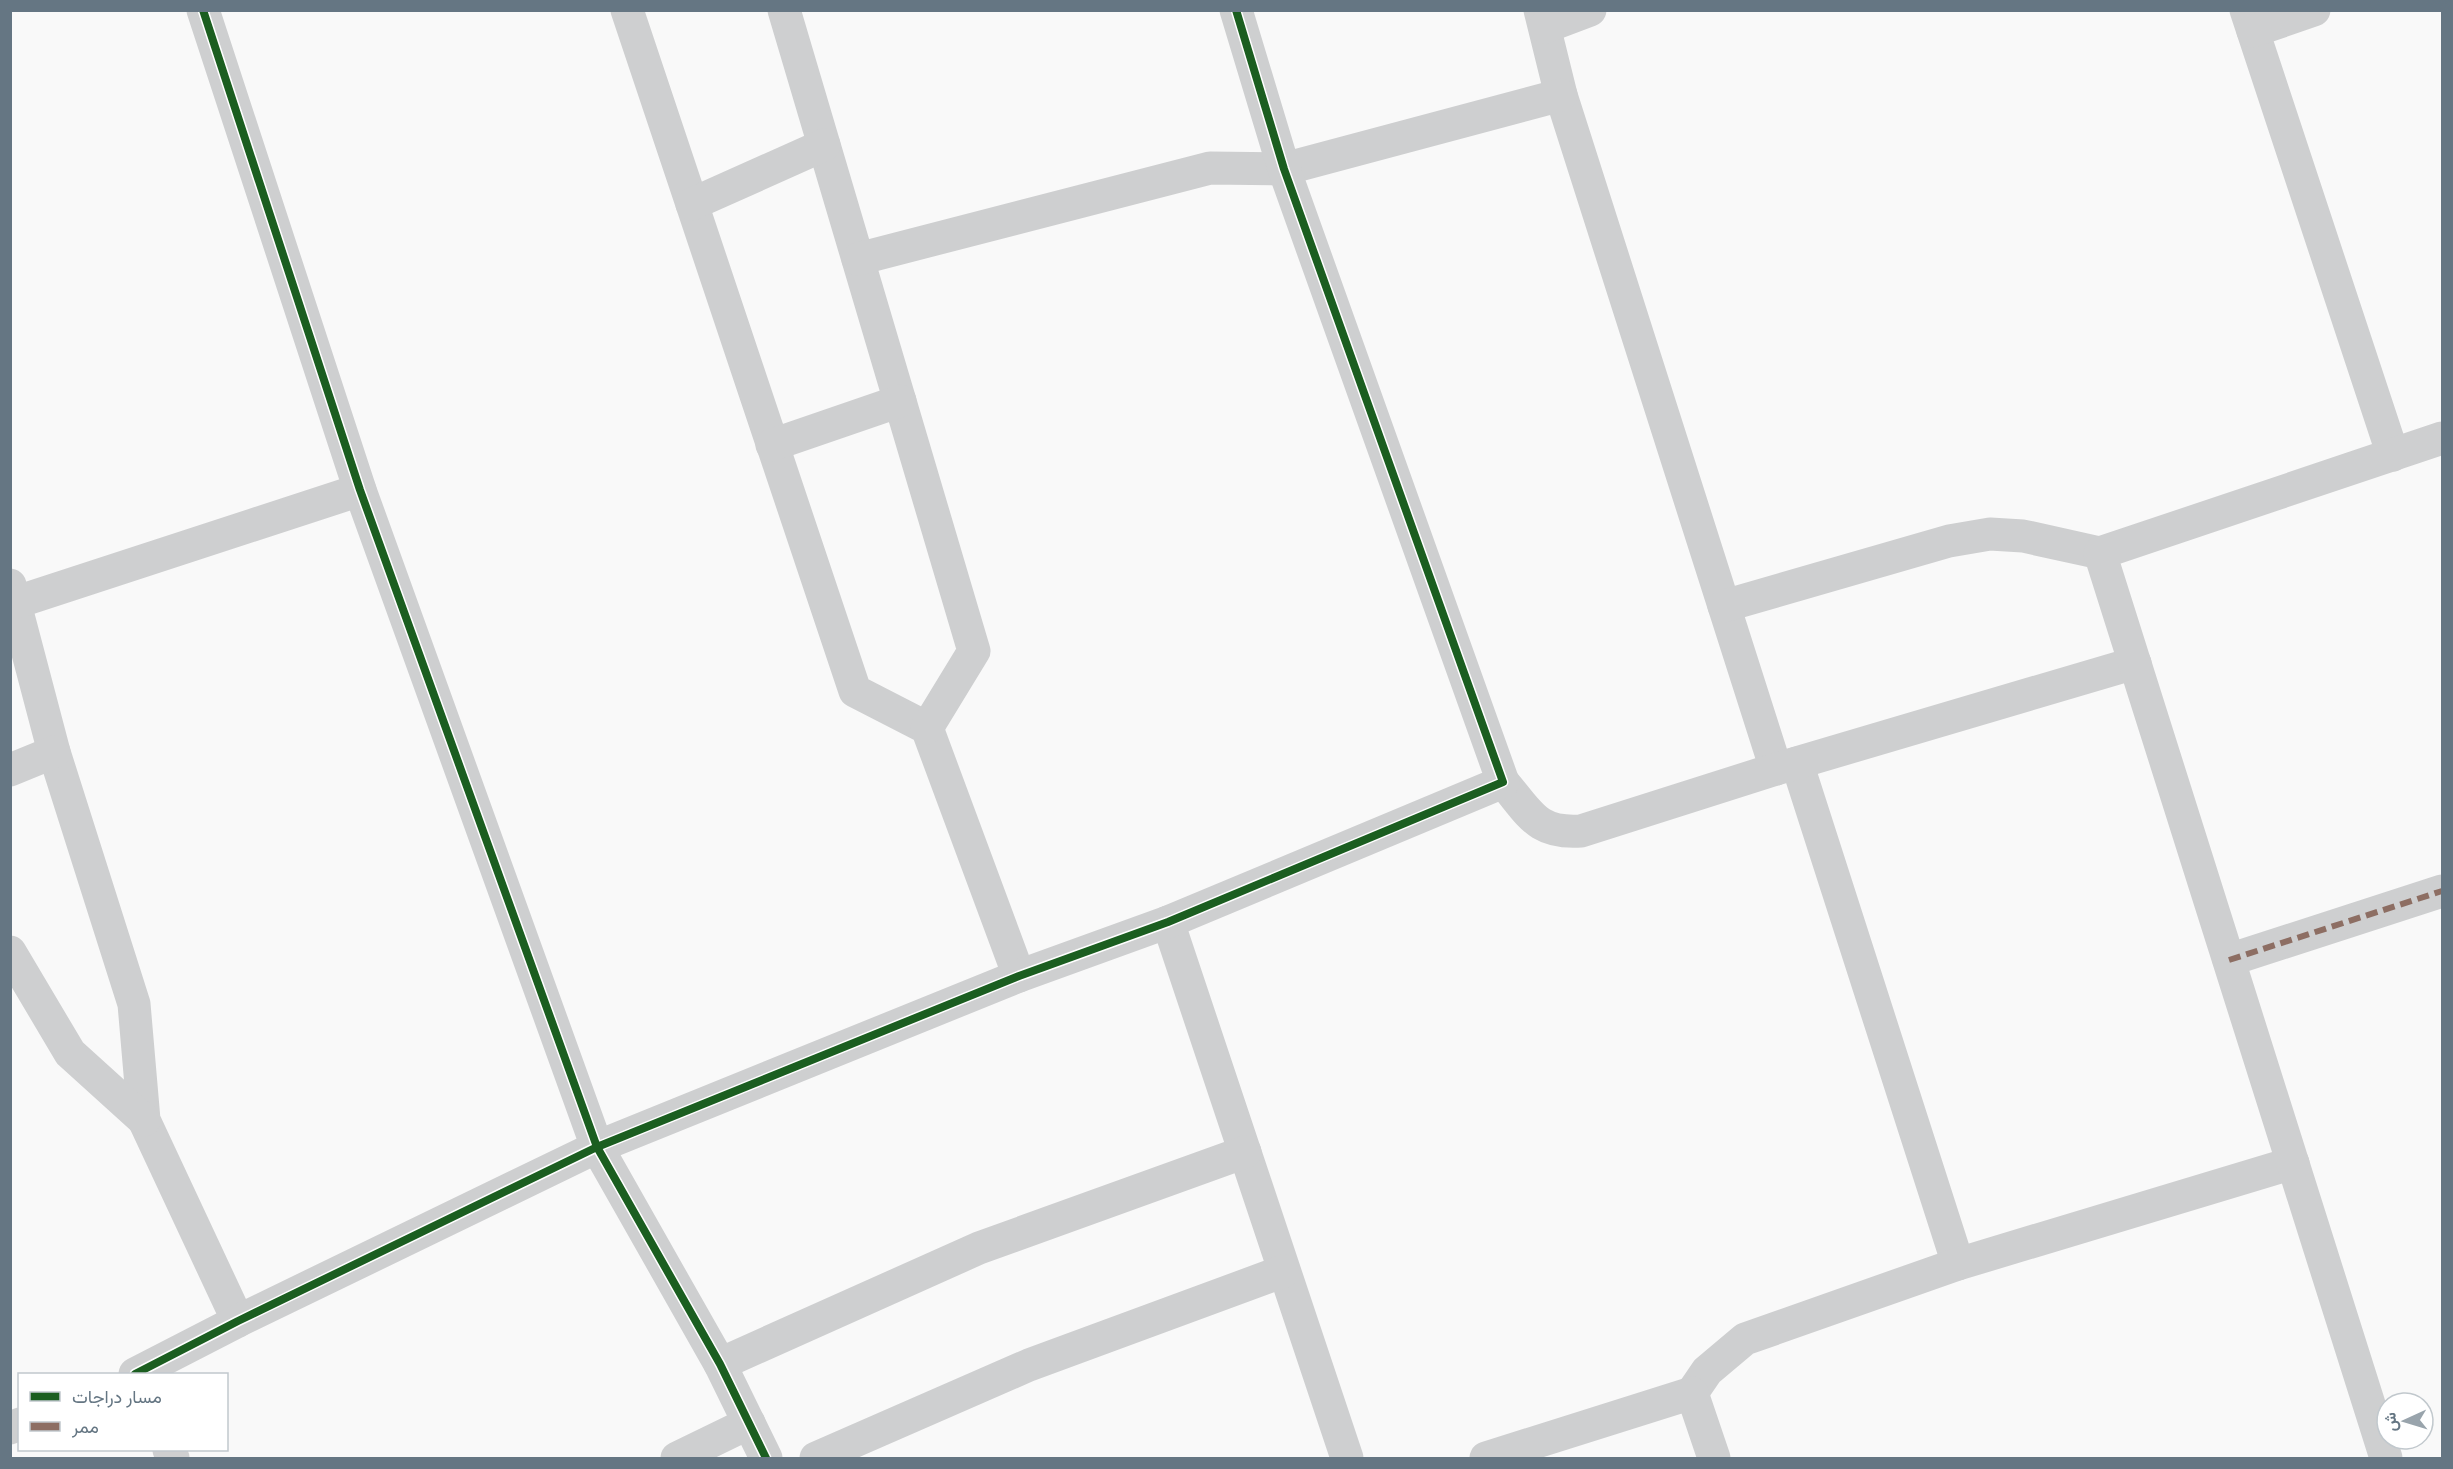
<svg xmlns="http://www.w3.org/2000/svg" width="2453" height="1469" viewBox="0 0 2453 1469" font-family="'Titillium Web',Vazirmatn,sans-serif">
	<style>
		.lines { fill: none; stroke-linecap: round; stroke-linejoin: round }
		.minor { stroke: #cecfd0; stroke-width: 33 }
		.quiet { stroke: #8d6e63; stroke-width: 6; stroke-dasharray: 12 6; stroke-linecap: butt }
		.cycleway-casing { stroke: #fff; stroke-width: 11 }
		.cycleway { stroke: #1b5e20; stroke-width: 8 }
	</style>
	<rect width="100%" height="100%" fill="#f9f9f9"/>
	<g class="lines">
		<g class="minor">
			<path d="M 203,10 L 360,490 L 597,1147 L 720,1364 L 766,1458"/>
			<path d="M 627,10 L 855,691 L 927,728 L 1019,976"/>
			<path d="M 784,10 L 974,651 L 927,728"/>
			<path d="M 1540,10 L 1561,95 L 1776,769"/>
			<path d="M 2246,10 L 2393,455"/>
			<path d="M 1545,27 L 1590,10"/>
			<path d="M 2253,31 L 2314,10"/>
			<path d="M 692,204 L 824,145"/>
			<path d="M 858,259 L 1210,168 L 1284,169 L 1561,95"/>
			<path d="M 772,445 L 900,401"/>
			<path d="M 10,585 L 54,752 L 134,1004 L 144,1120 L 238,1321"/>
			<path d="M 17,602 L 360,490"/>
			<path d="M 1724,606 L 1949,541 L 1990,534 L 2023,536 L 2100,553"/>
			<path d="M 1797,763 L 1958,1264"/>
			<path d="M 10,770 L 54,752"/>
			<path d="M 1503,782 C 1530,813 1536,834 1581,831 L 1776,769 L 2135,663"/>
			<path d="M 1168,922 L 1347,1458"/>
			<path d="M 10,952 L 70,1053 L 144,1120"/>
			<path d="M 2229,960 L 2442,891"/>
			<path d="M 720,1364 L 979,1248 L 1245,1152"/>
			<path d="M 135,1374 L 238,1321 L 597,1147 L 1019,976 L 1168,922 L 1503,782 L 1284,169 L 1236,10"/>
			<path d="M 1692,1393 L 1707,1371 L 1745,1339 L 1958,1264 L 2293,1163"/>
			<path d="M 10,1428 L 20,1424"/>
			<path d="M 169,1450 L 173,1458"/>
			<path d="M 677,1458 L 749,1423"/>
			<path d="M 816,1458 L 1029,1365 L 1284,1271"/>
			<path d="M 1486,1458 L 1692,1393 L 1714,1458"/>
			<path d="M 2386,1458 L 2100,553 L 2442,438"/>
		</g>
		<path class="quiet" d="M 2229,960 L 2442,891"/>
		<g class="cycleway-casing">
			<g id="cycleway">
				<path d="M 203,10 L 360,490 L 597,1147 L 720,1364 L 766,1458"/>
				<path d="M 135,1374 L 238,1321 L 597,1147 L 1019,976 L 1168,922 L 1503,782 L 1284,169 L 1236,10"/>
			</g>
		</g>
		<use href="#cycleway" class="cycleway"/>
	</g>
	<rect width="2453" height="1469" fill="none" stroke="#657683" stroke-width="24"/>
	<rect x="18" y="1373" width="210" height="78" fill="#ffffff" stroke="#c1c8cd" stroke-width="1.5"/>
	<rect x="30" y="1392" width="30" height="9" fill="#1b5e20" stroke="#c1c8cd" stroke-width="1.5"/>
	<text x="72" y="1403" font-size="18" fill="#657683">مسار دراجات</text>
	<rect x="30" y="1422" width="30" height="9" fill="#8d6e63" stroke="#c1c8cd" stroke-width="1.5"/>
	<text x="72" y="1433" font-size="18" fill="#657683">ممر</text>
	<g transform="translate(2405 1421) rotate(266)"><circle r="28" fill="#ffffff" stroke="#c1c8cd" stroke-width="1.5"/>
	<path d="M0-4.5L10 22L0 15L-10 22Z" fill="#99a4ac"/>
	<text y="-9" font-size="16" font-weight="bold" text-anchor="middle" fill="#657683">ش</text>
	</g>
</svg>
